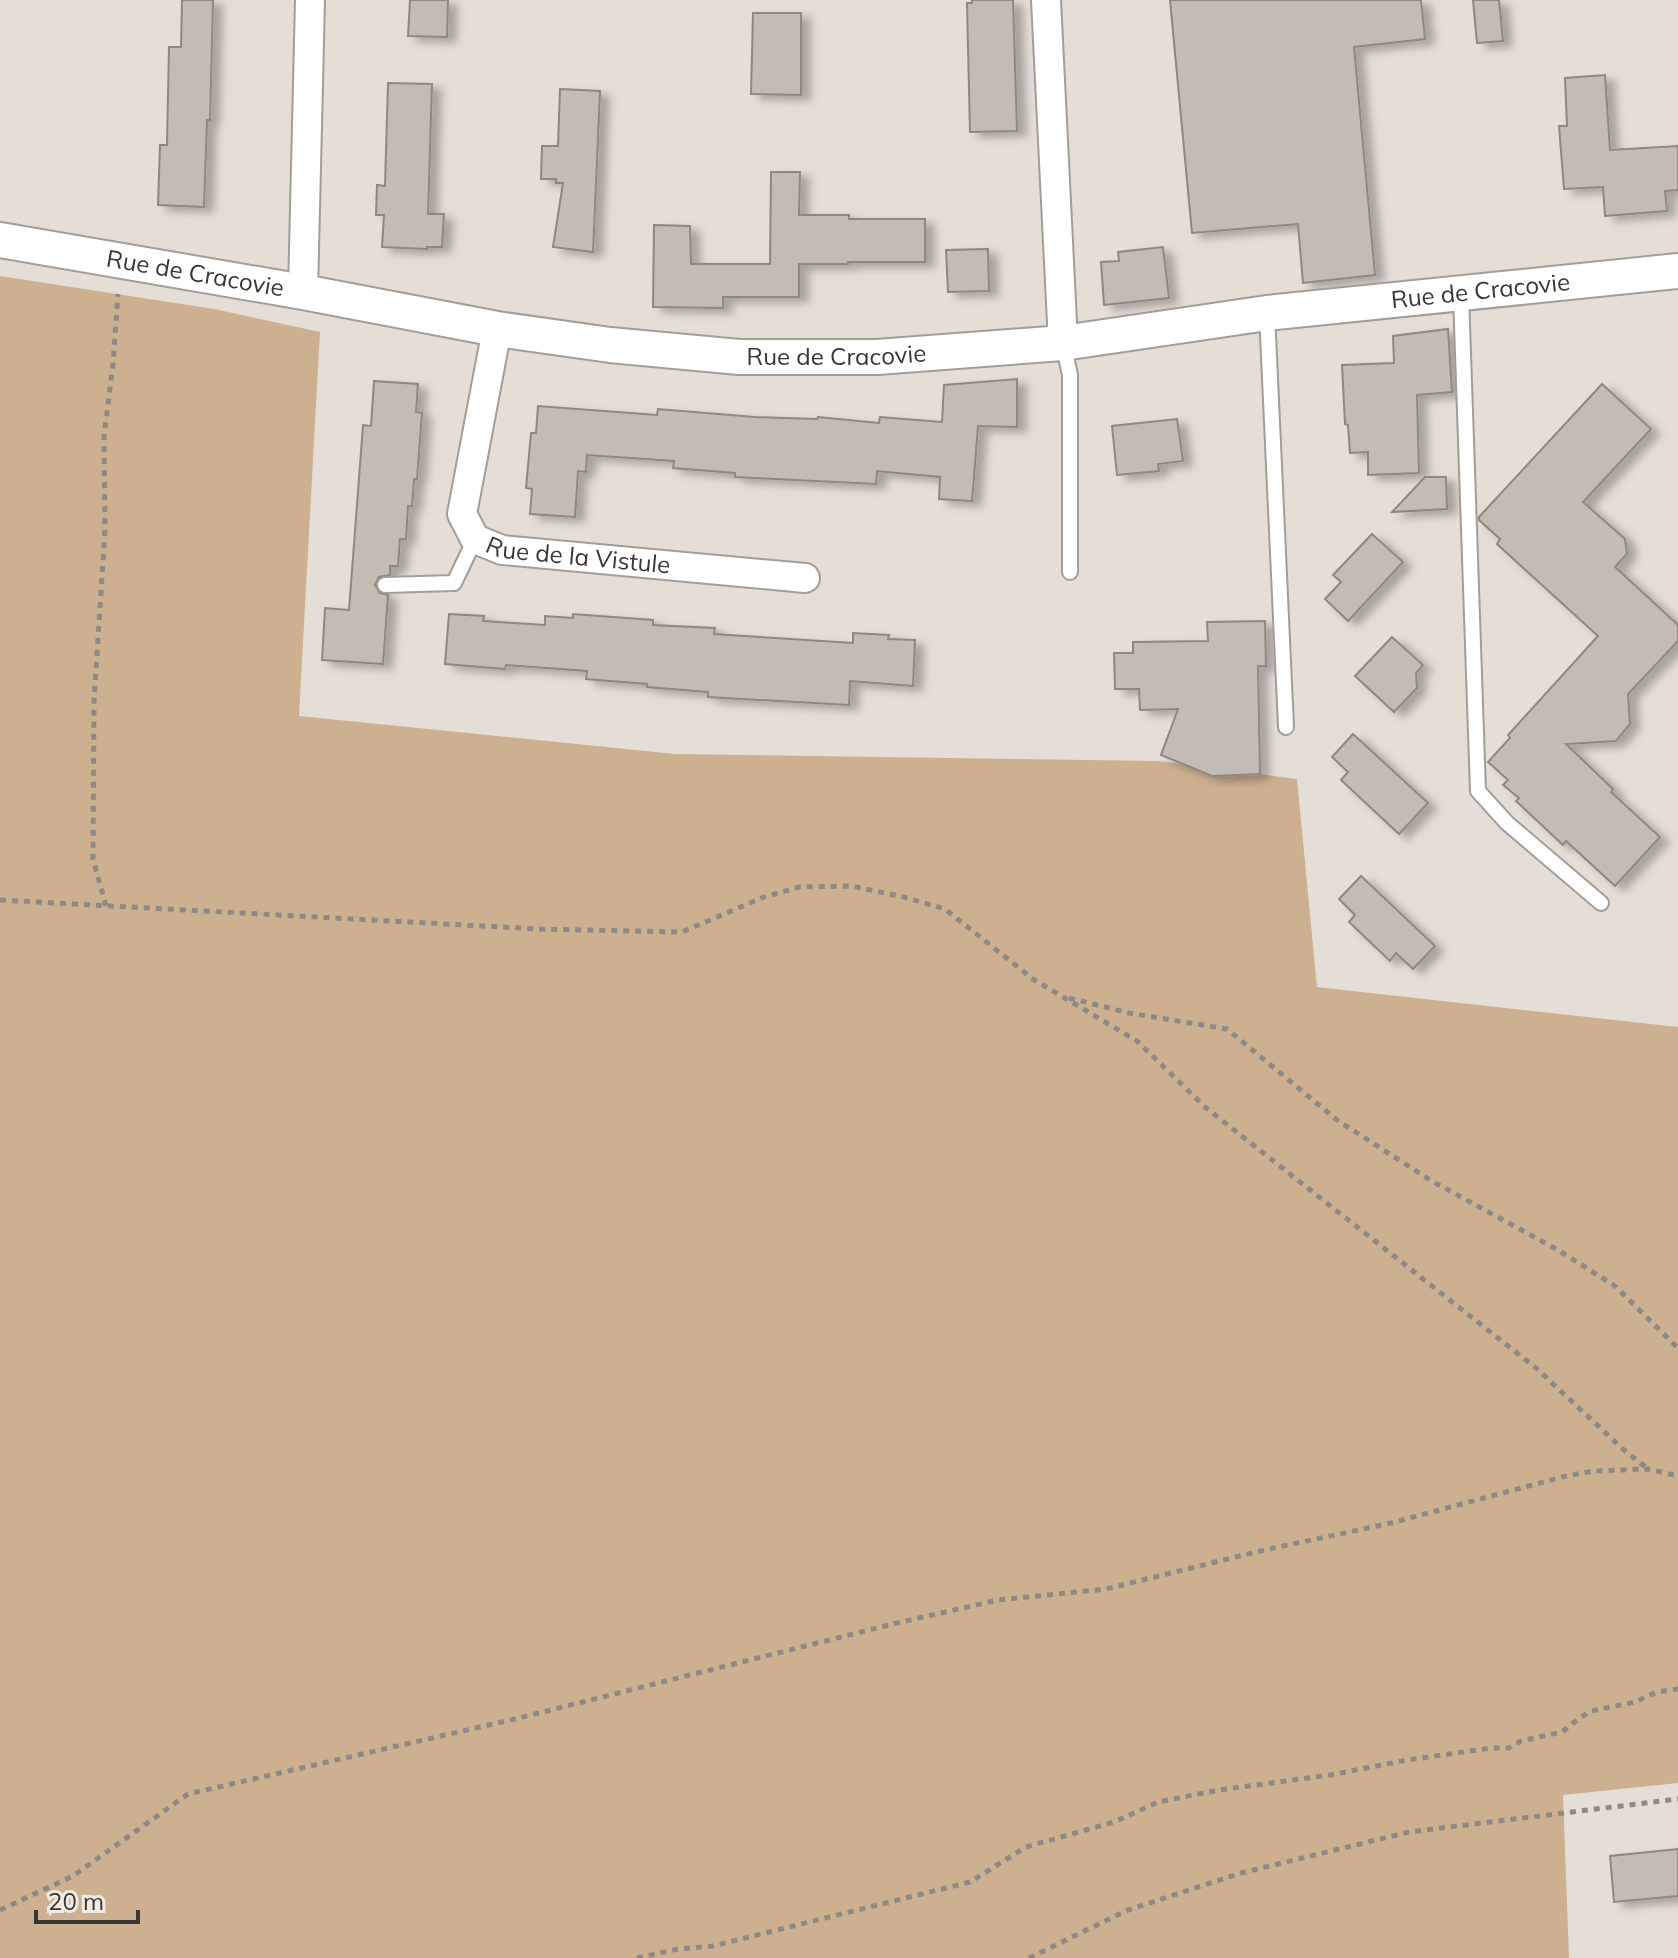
<svg xmlns="http://www.w3.org/2000/svg" width="1678" height="1958" viewBox="0 0 1678 1958" font-family="Mulish,sans-serif">
	<style>
		.green { fill: #cdb090 }
		.building { fill: #c2bcb5; stroke: #8e8881; stroke-width: 2; filter: url(#shadow) }
		.lines { fill: none; stroke-linecap: round; stroke-linejoin: round }
		.service-casing { stroke: #a49d96; stroke-width: 18 }
		.minor-casing { stroke: #a49d96; stroke-width: 32 }
		.tertiary-casing { stroke: #a49d96; stroke-width: 38 }
		.path { stroke: #8e8984; stroke-width: 5; stroke-dasharray: 6 6; stroke-linecap: butt }
		.service { stroke: #fff; stroke-width: 14 }
		.minor { stroke: #fff; stroke-width: 28 }
		.tertiary { stroke: #fff; stroke-width: 34 }
		.labels { text-anchor: middle; stroke-width: 6; stroke-linejoin: round; paint-order: stroke }
		.street-label { font-size: 24px; fill: #393633; stroke: #f2ebe4 }
	</style>
	<defs>
		<filter id="shadow"><feDropShadow dx="9" dy="5" stdDeviation="4" flood-color="#0004"/></filter>
	</defs>
	<rect width="100%" height="100%" fill="#e5ded7"/>
	<path class="green" d="M 0,276 L 214,309 L 320,332 L 299,716 L 675,754 L 1158,761 L 1297,779 L 1317,987 L 1678,1027 L 1678,1783 L 1563,1795 L 1569,1958 L 0,1958 Z"/>
	<g class="building">
		<path d="M 182,0 L 213,0 L 210,120 L 207,120 L 204,207 L 158,205 L 160,145 L 167,145 L 169,47 L 181,47 Z"/>
		<path d="M 410,0 L 448,0 L 447,37 L 408,36 Z"/>
		<path d="M 972,0 L 1013,0 L 1017,131 L 970,132 L 967,3 L 972,3 Z"/>
		<path d="M 1170,0 L 1421,0 L 1425,39 L 1354,47 L 1375,275 L 1303,283 L 1298,224 L 1192,233 Z"/>
		<path d="M 1473,0 L 1499,0 L 1503,41 L 1477,43 Z"/>
		<path d="M 753,13 L 801,13 L 801,95 L 751,94 Z"/>
		<path d="M 1605,75 L 1610,150 L 1678,146 L 1678,190 L 1665,191 L 1667,211 L 1605,216 L 1603,187 L 1564,189 L 1559,126 L 1567,126 L 1565,78 Z"/>
		<path d="M 388,83 L 432,84 L 428,214 L 444,214 L 442,247 L 427,247 L 427,249 L 382,247 L 384,215 L 376,215 L 377,185 L 385,186 Z"/>
		<path d="M 560,89 L 600,91 L 593,252 L 553,247 L 563,183 L 556,183 L 556,179 L 541,179 L 542,146 L 558,146 Z"/>
		<path d="M 771,172 L 800,172 L 799,215 L 849,215 L 849,219 L 925,219 L 925,262 L 848,262 L 848,264 L 799,264 L 799,297 L 723,297 L 723,308 L 653,307 L 654,225 L 690,226 L 691,264 L 770,264 Z"/>
		<path d="M 1163,247 L 1169,298 L 1104,305 L 1101,262 L 1119,261 L 1118,252 Z"/>
		<path d="M 988,249 L 989,291 L 948,292 L 946,250 Z"/>
		<path d="M 1448,329 L 1452,392 L 1417,395 L 1419,473 L 1368,475 L 1368,452 L 1350,453 L 1348,425 L 1345,424 L 1342,365 L 1394,363 L 1393,336 Z"/>
		<path d="M 1017,379 L 1017,427 L 978,426 L 972,501 L 939,499 L 940,477 L 877,471 L 876,484 L 735,477 L 735,473 L 673,468 L 674,461 L 587,455 L 586,472 L 578,471 L 575,517 L 530,514 L 532,489 L 526,488 L 531,433 L 536,433 L 538,406 L 657,415 L 658,409 L 755,417 L 817,419 L 818,417 L 879,423 L 880,417 L 942,422 L 944,385 Z"/>
		<path d="M 374,381 L 418,384 L 416,412 L 422,413 L 417,479 L 414,479 L 412,506 L 408,506 L 406,539 L 400,539 L 398,566 L 390,566 L 390,575 L 379,577 L 375,585 L 380,593 L 388,595 L 383,664 L 322,660 L 325,608 L 349,610 L 363,425 L 371,426 Z"/>
		<path d="M 1602,384 L 1651,429 L 1583,502 L 1625,539 L 1627,554 L 1615,567 L 1678,625 L 1678,641 L 1628,694 L 1630,724 L 1616,741 L 1566,744 L 1613,789 L 1611,792 L 1660,837 L 1615,886 L 1566,841 L 1563,845 L 1516,801 L 1519,798 L 1503,785 L 1508,780 L 1488,762 L 1510,738 L 1508,735 L 1598,636 L 1497,544 L 1500,539 L 1479,520 L 1479,517 Z"/>
		<path d="M 1177,419 L 1183,461 L 1158,464 L 1159,471 L 1117,475 L 1112,426 Z"/>
		<path d="M 1425,477 L 1446,477 L 1447,509 L 1392,512 Z"/>
		<path d="M 1372,534 L 1403,562 L 1348,621 L 1325,599 L 1341,582 L 1333,575 Z"/>
		<path d="M 449,614 L 484,616 L 483,621 L 545,625 L 545,616 L 573,618 L 573,614 L 653,620 L 653,625 L 715,628 L 714,634 L 853,643 L 853,633 L 889,635 L 888,639 L 915,640 L 913,686 L 850,681 L 849,705 L 708,697 L 708,692 L 647,687 L 647,684 L 586,679 L 587,671 L 506,665 L 505,669 L 445,664 Z"/>
		<path d="M 1265,621 L 1266,666 L 1258,666 L 1260,774 L 1212,776 L 1161,755 L 1178,709 L 1140,710 L 1139,689 L 1115,689 L 1114,653 L 1133,653 L 1133,642 L 1208,641 L 1207,622 Z"/>
		<path d="M 1392,637 L 1423,665 L 1416,673 L 1417,688 L 1394,712 L 1355,676 Z"/>
		<path d="M 1353,734 L 1428,803 L 1399,834 L 1341,780 L 1348,772 L 1332,757 Z"/>
		<path d="M 1361,876 L 1435,946 L 1413,969 L 1396,953 L 1390,961 L 1349,922 L 1355,915 L 1339,899 Z"/>
		<path d="M 1678,1849 L 1678,1896 L 1614,1902 L 1610,1856 Z"/>
	</g>
	<g class="lines">
		<g class="service-casing">
			<g id="service">
				<path d="M 1461,295 L 1478,791 L 1507,823 L 1601,903"/>
				<path d="M 1267,313 L 1286,727"/>
				<path d="M 1063,343 L 1070,375 L 1070,572"/>
				<path d="M 385,585 L 454,583 L 475,539"/>
			</g>
		</g>
		<g class="minor-casing">
			<g id="minor">
				<path d="M 1046,0 L 1063,343"/>
				<path d="M 303,292 L 310,0"/>
				<path id="s1" d="M 497,329 L 462,514 L 475,539 L 502,550 L 805,578"/>
			</g>
		</g>
		<g class="tertiary-casing">
			<g id="tertiary">
				<path id="s2" d="M 0,240 L 303,292 L 497,329 L 610,345 L 739,357 L 877,357 L 1063,343 L 1267,313 L 1678,271"/>
			</g>
		</g>
		<g class="path">
			<path d="M 0,900 L 538,929 L 682,932 L 764,897 L 800,887 L 851,886 L 904,897 L 945,909 L 1033,979 L 1137,1041 L 1205,1107 L 1536,1368 L 1625,1451 L 1648,1469"/>
			<path d="M 106,906 L 93,859 L 94,701 L 105,530 L 104,437 L 113,364 L 118,294"/>
			<path d="M 1069,998 L 1129,1013 L 1227,1029 L 1337,1120 L 1430,1180 L 1558,1250 L 1615,1286 L 1678,1348"/>
			<path d="M 0,1910 L 73,1876 L 188,1794 L 515,1719 L 897,1623 L 998,1600 L 1106,1589 L 1260,1551 L 1391,1523 L 1562,1477 L 1593,1471 L 1648,1469 L 1678,1476"/>
			<path d="M 637,1958 L 678,1949 L 713,1946 L 970,1882 L 1026,1847 L 1114,1822 L 1158,1802 L 1219,1790 L 1330,1775 L 1407,1760 L 1491,1748 L 1509,1748 L 1521,1741 L 1562,1732 L 1577,1720 L 1591,1711 L 1635,1702 L 1657,1692 L 1678,1689"/>
			<path d="M 1029,1958 L 1128,1910 L 1241,1873 L 1409,1832 L 1678,1799"/>
		</g>
		<use href="#service" class="service"/>
		<use href="#minor" class="minor"/>
		<use href="#tertiary" class="tertiary"/>
	</g>
	<g class="labels">
		<g class="street-label">
			<text dy="8" stroke="none"><textPath href="#s2" startOffset="198">Rue de Cracovie</textPath></text>
			<text dy="8" stroke="none"><textPath href="#s2" startOffset="1494">Rue de Cracovie</textPath></text>
			<text dy="8" stroke="none"><textPath href="#s2" startOffset="846">Rue de Cracovie</textPath></text>
			<text dy="8" stroke="none"><textPath href="#s1" startOffset="322">Rue de la Vistule</textPath></text>
		</g>
	</g>
	<path d="M36 1910v12h102v-12" fill="none" stroke="#393633" stroke-width="4"/>
	<text x="48" y="1910" font-size="24" fill="#393633" stroke="#f2ebe4" stroke-width="6" paint-order="stroke">20 m</text>
</svg>
